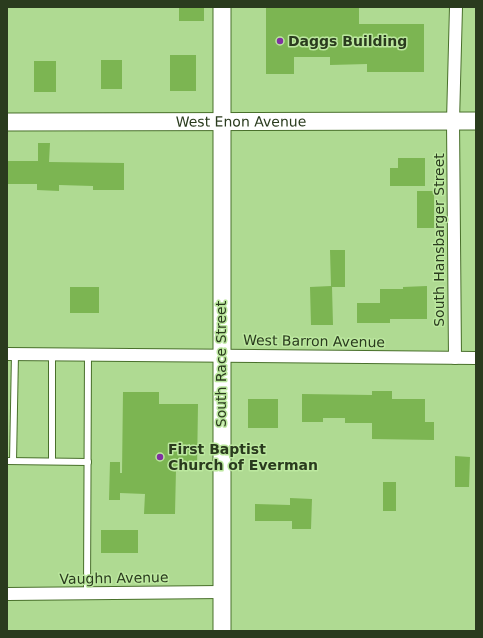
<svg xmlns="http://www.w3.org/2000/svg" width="483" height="638" viewBox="0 0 483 638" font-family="'DejaVu Sans',sans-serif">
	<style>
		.building { fill: #7cb552 }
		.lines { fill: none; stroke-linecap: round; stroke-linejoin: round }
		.lane-casing { stroke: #49702b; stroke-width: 8 }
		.street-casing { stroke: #49702b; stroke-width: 14 }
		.secondary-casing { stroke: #49702b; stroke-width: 19 }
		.lane { stroke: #fff; stroke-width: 6 }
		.street { stroke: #fff; stroke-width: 12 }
		.secondary { stroke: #fff; stroke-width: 17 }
		.poi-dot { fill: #7f31a1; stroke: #bce89f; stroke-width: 1.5 }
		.labels { text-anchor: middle; stroke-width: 3; stroke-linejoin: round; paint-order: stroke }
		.poi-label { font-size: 14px; font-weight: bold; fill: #2a3b1e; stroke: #bce89f; text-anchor: start }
		.street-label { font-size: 14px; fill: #2a3b1e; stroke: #bce89f }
	</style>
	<rect width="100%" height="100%" fill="#afda92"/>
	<g class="building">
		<rect x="179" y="7" width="25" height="14"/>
		<path d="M 266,7 L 359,7 L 359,24 L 424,24 L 424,72 L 367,72 L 367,64 L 330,65 L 330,57 L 294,57 L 294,74 L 266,74 Z"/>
		<rect x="170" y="55" width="26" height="36"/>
		<rect x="101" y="60" width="21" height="29"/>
		<rect x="34" y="61" width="22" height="31"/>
		<path d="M 38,143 L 50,143 L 49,162 L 124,163 L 124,190 L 93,190 L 93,186 L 59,185 L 59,191 L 37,190 L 37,184 L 7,184 L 7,161 L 38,161 Z"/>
		<path d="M 398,158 L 425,158 L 425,186 L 390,186 L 390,168 L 398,168 Z"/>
		<rect x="417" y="191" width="17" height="37"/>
		<path d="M 330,250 L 345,250 L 345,287 L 332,287 L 333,325 L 311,325 L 310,287 L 331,286 Z"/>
		<path d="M 427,286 L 427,319 L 390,319 L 390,323 L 357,323 L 357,303 L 380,303 L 380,289 L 403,289 L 403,287 Z"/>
		<rect x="70" y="287" width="29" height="26"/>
		<path d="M 372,391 L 392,391 L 392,399 L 425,399 L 425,422 L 434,422 L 434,440 L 372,439 L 372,423 L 345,423 L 345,418 L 323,418 L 323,422 L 302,422 L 302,394 L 372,395 Z"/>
		<path d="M 123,392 L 159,392 L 159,404 L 198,404 L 197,470 L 176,469 L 175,514 L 144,514 L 145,494 L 120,493 L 120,500 L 109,500 L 110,462 L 120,462 L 120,473 L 122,473 Z"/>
		<rect x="248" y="399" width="30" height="29"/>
		<path d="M 455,456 L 470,457 L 469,487 L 455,487 Z"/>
		<rect x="383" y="482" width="13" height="29"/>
		<path d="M 290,498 L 312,499 L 311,529 L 292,529 L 292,521 L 255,521 L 255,504 L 290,505 Z"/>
		<rect x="101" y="530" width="37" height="23"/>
	</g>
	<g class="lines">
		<g class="lane-casing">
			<g id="lane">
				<path d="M 7,461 L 88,462"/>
				<path d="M 13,461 L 15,354"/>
				<path d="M 52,461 L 52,354"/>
				<path d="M 87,593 L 88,354"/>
			</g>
		</g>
		<g class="street-casing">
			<g id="street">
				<path d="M 7,354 L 476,358"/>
				<path d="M 455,358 L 453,121 L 456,7"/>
				<path d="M 7,594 L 221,592"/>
			</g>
		</g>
		<g class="secondary-casing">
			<g id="secondary">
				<path id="s1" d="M 7,122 L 476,121"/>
				<path d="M 222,631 L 222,7"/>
			</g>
		</g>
		<use href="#lane" class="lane"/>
		<use href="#street" class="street"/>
		<use href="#secondary" class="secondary"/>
	</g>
	<g class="poi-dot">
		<circle cx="280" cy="41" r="4"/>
		<circle cx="160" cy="457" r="4"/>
	</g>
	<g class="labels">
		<g class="poi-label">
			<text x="288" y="46">Daggs Building</text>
			<text x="168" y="454">First Baptist<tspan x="168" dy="16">Church of Everman</tspan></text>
		</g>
		<g class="street-label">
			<text dy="5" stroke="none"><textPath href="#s1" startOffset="234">West Enon Avenue</textPath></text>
			<text transform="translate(439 240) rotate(-90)" y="5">South Hansbarger Street</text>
			<text transform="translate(314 341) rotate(1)" y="5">West Barron Avenue</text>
			<text transform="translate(221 364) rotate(-90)" y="5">South Race Street</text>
			<text transform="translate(114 578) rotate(-1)" y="5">Vaughn Avenue</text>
		</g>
	</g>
	<rect width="483" height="638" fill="none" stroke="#2a3b1e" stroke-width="16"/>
</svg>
